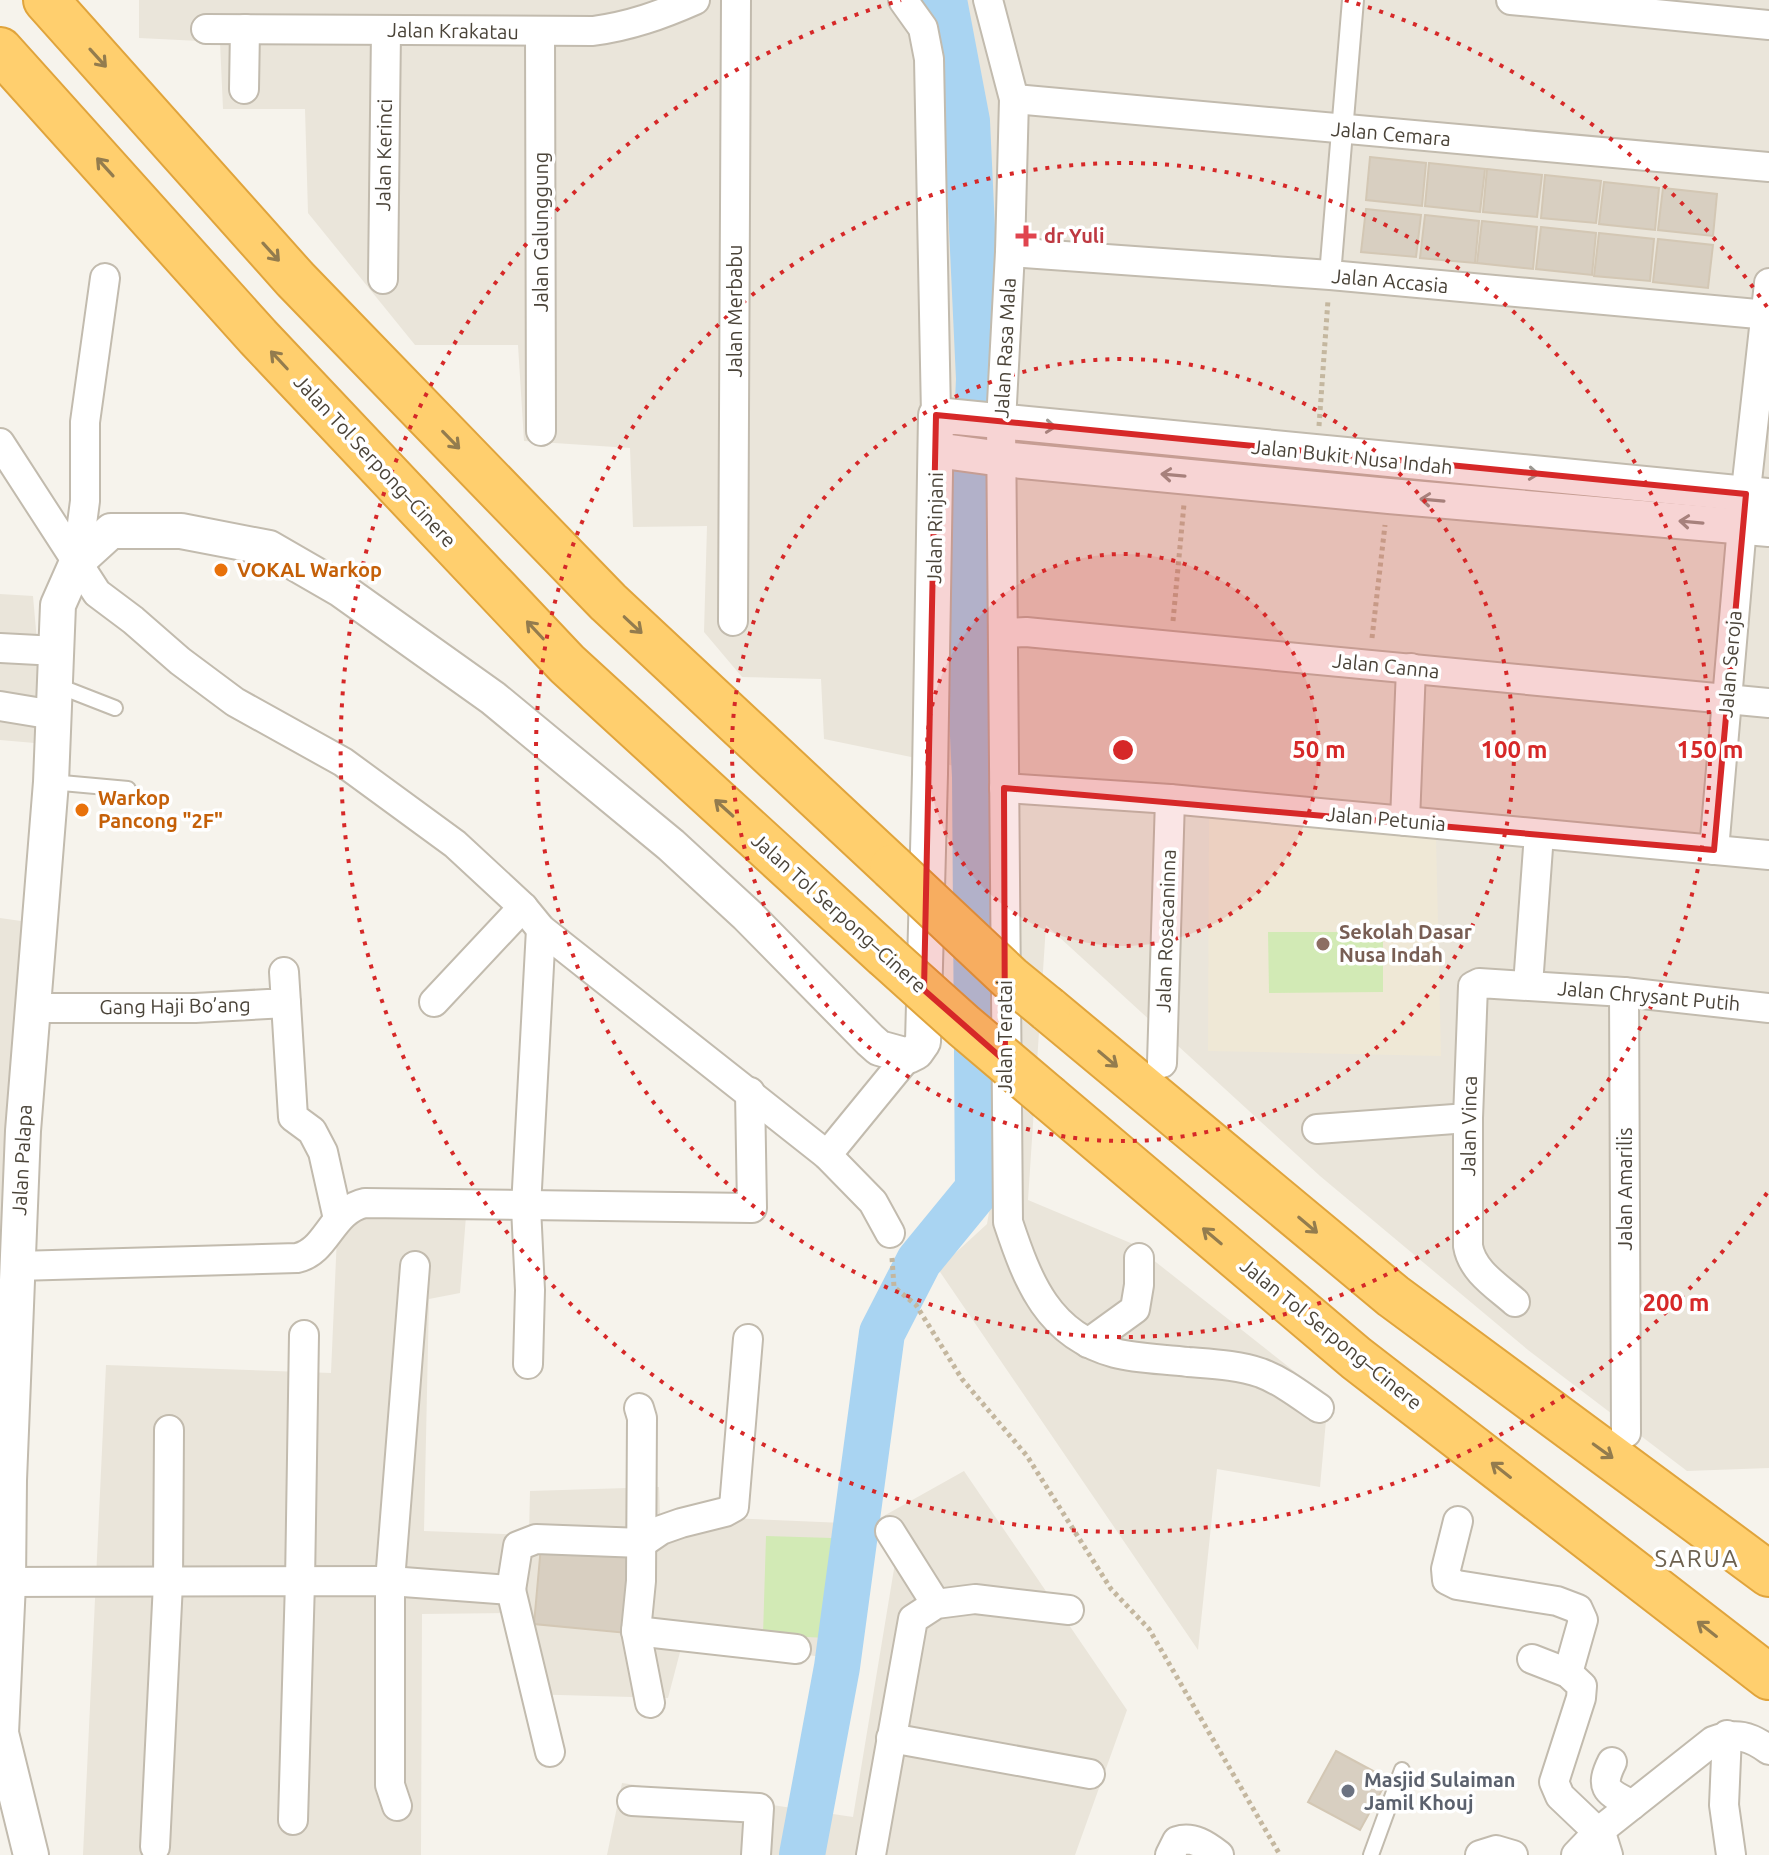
<svg xmlns="http://www.w3.org/2000/svg" width="1769" height="1855" viewBox="0 0 1769 1855" font-family="Ubuntu,sans-serif">
	<style>
		.residential { fill: #eae5da }
		.education { fill: #efe8d6 }
		.green { fill: #d2eab5 }
		.lines { fill: none; stroke-linecap: round; stroke-linejoin: round }
		.river { stroke: #a9d4f2; stroke-width: 46 }
		.building { fill: #d8cfc1; stroke: #d3c7b4; stroke-width: 2 }
		.service-casing { stroke: #c2bbae; stroke-width: 18 }
		.pedestrian-casing { stroke: #c2bbae; stroke-width: 24 }
		.minor-casing { stroke: #c2bbae; stroke-width: 32 }
		.tertiary-casing { stroke: #c2bbae; stroke-width: 38 }
		.motorway-casing { stroke: #e0a43c; stroke-width: 48 }
		.path { stroke: #c4b79f; stroke-width: 5; stroke-dasharray: 4 4; stroke-linecap: butt }
		.service { stroke: #fff; stroke-width: 14 }
		.pedestrian { stroke: #fff; stroke-width: 20 }
		.minor { stroke: #fff; stroke-width: 28 }
		.tertiary { stroke: #fff; stroke-width: 34 }
		.motorway { stroke: #ffcf6e; stroke-width: 44 }
		.motorway-bridge-casing { stroke: #e0a43c; stroke-width: 48; stroke-linecap: butt }
		.motorway-bridge { stroke: #ffcf6e; stroke-width: 44 }
		.oneway { stroke: #937c4e }
		.oneway2 { stroke: #9c9892 }
		.marked { fill: #d62828; fill-opacity: 0.2; stroke: #d62828; stroke-width: 6; stroke-linejoin: round }
		.ring { fill: none; stroke: #d62828; stroke-width: 4; stroke-dasharray: 4 8 }
		.health-dot { fill: #e0444e; stroke: #fff; stroke-width: 3 }
		.food-dot { fill: #e8710a; stroke: #fff; stroke-width: 3 }
		.education-dot { fill: #8d6e63; stroke: #fff; stroke-width: 3 }
		.worship-dot { fill: #6b7280; stroke: #fff; stroke-width: 3 }
		.labels { text-anchor: middle; stroke-width: 7; stroke-linejoin: round; paint-order: stroke }
		.street-label { font-size: 20px; fill: #4b4439; stroke: #fff }
		.health-label { font-size: 20px; font-weight: bold; fill: #be3a42; stroke: #fff; text-anchor: start }
		.food-label { font-size: 20px; font-weight: bold; fill: #c56008; stroke: #fff; text-anchor: start }
		.education-label { font-size: 20px; font-weight: bold; fill: #785e54; stroke: #fff; text-anchor: start }
		.worship-label { font-size: 20px; font-weight: bold; fill: #5b616d; stroke: #fff; text-anchor: start }
		.quarter-label { font-size: 24px; letter-spacing: 2px; fill: #6e6250; stroke: #fff }
		.centre { fill: #d62828; stroke: #fff; stroke-width: 4 }
		.ring-label { font-size: 24px; text-anchor: middle; font-weight: bold; fill: #d62828; stroke: #fff; stroke-width: 7; stroke-linejoin: round; paint-order: stroke }
	</style>
	<rect width="100%" height="100%" fill="#f6f3ec"/>
	<g class="residential">
		<path d="M 139,0 L 1769,0 L 1769,1468 L 1687,1471 L 1528,1350 L 1320,1176 L 1046,925 L 1028,1200 L 1133,1244 L 1328,1398 L 1320,1487 L 1217,1469 L 1198,1650 L 938,1269 L 987,1224 L 1002,1136 L 974,770 L 824,739 L 821,679 L 742,677 L 704,632 L 707,526 L 633,527 L 630,448 L 524,441 L 518,345 L 415,345 L 308,213 L 305,109 L 223,109 L 220,42 L 139,38 Z"/>
		<path d="M 0,594 L 33,596 L 46,744 L 0,740 Z"/>
		<path d="M 0,918 L 21,921 L 3,1385 L 0,1385 Z"/>
		<path d="M 338,1213 L 466,1216 L 460,1293 L 429,1299 L 424,1531 L 529,1535 L 530,1491 L 659,1487 L 660,1515 L 844,1523 L 865,1555 L 842,1660 L 684,1637 L 668,1698 L 523,1694 L 516,1613 L 422,1614 L 421,1855 L 83,1855 L 106,1365 L 331,1373 Z"/>
		<path d="M 964,1471 L 1127,1710 L 1075,1855 L 607,1855 L 622,1783 L 853,1817 L 895,1563 L 873,1522 Z"/>
	</g>
	<path class="education" d="M 1209,816 L 1436,837 L 1441,1056 L 1208,1051 Z"/>
	<g class="green">
		<path d="M 1268,932 L 1383,932 L 1383,992 L 1269,993 Z"/>
		<path d="M 766,1536 L 832,1538 L 828,1638 L 763,1635 Z"/>
	</g>
	<g class="lines">
		<path class="river" d="M 802,1855 L 837,1667 L 882,1333 L 919,1261 L 978,1189 L 975,777 L 968,631 L 979,379 L 967,121 L 944,0"/>
	</g>
	<g class="building">
		<path d="M 1370,157 L 1426,163 L 1422,206 L 1366,200 Z"/>
		<path d="M 1429,163 L 1485,169 L 1480,212 L 1425,206 Z"/>
		<path d="M 1487,169 L 1542,175 L 1537,217 L 1483,212 Z"/>
		<path d="M 1545,175 L 1601,181 L 1596,223 L 1541,218 Z"/>
		<path d="M 1604,182 L 1659,188 L 1655,230 L 1599,224 Z"/>
		<path d="M 1663,188 L 1717,194 L 1713,236 L 1658,230 Z"/>
		<path d="M 1366,209 L 1421,215 L 1416,257 L 1361,252 Z"/>
		<path d="M 1425,215 L 1479,221 L 1475,263 L 1420,258 Z"/>
		<path d="M 1482,221 L 1537,227 L 1533,269 L 1477,263 Z"/>
		<path d="M 1541,227 L 1596,233 L 1592,275 L 1536,269 Z"/>
		<path d="M 1599,233 L 1654,239 L 1650,281 L 1594,276 Z"/>
		<path d="M 1658,239 L 1713,245 L 1708,288 L 1653,282 Z"/>
		<path d="M 541,1546 L 634,1555 L 627,1633 L 534,1624 Z"/>
		<path d="M 1336,1751 L 1388,1779 L 1360,1830 L 1308,1802 Z"/>
	</g>
	<g class="lines">
		<g class="service-casing">
			<g id="service">
				<path d="M 56,685 L 115,708"/>
				<path d="M 51,782 L 128,789"/>
				<path d="M 1371,1855 L 1402,1770"/>
			</g>
		</g>
		<g class="pedestrian-casing">
			<path id="pedestrian" d="M 1330,275 L 1353,0"/>
		</g>
		<g class="minor-casing">
			<g id="minor">
				<path d="M 903,0 L 923,28 L 929,59 L 936,415"/>
				<path d="M 988,0 L 1014,99 L 1010,252 L 1001,422 L 1008,1222 C 1028,1282 1048,1335 1115,1353 C 1138,1359 1165,1359 1188,1362 C 1212,1364 1238,1365 1261,1373 C 1282,1381 1300,1395 1319,1408"/>
				<path d="M 1511,0 L 1769,25"/>
				<path d="M 206,29 L 593,31 C 630,26 661,15 695,0"/>
				<path d="M 540,32 L 541,431"/>
				<path d="M 244,89 L 245,29"/>
				<path d="M 1014,99 L 1769,167"/>
				<path d="M 1010,252 L 1330,275 L 1769,315"/>
				<path d="M 383,279 L 386,31"/>
				<path d="M 0,443 L 97,593 L 133,620 L 180,661 L 235,702 L 343,762 L 455,844 L 523,907 L 541,929 L 827,1155 L 873,1202 L 890,1233"/>
				<path d="M 77,562 L 85,501 L 85,422 L 105,278"/>
				<path d="M 733,621 L 736,0"/>
				<path d="M 1003,633 L 1026,632 L 1769,703"/>
				<path d="M 0,648 L 57,651"/>
				<path d="M 0,706 L 54,715"/>
				<path d="M 1004,788 L 1170,799 L 1769,855"/>
				<path d="M 1405,821 L 1411,668"/>
				<path d="M 1714,850 L 1742,526 L 1769,283"/>
				<path d="M 1528,985 L 1539,834"/>
				<path d="M 1624,992 L 1626,1433"/>
				<path d="M 434,1002 L 523,907"/>
				<path d="M 286,1003 L 293,1117 L 312,1131 L 323,1152 L 338,1219"/>
				<path d="M 34,1008 L 195,1008 L 286,1003 L 284,972"/>
				<path d="M 1162,1063 L 1170,799"/>
				<path d="M 1317,1129 L 1468,1118"/>
				<path d="M 827,1155 L 908,1056"/>
				<path d="M 17,1266 L 297,1258 C 327,1252 331,1210 365,1203 L 752,1208 L 750,1092"/>
				<path d="M 1515,1302 C 1497,1286 1472,1271 1468,1246 L 1468,1118 L 1473,986 L 1479,983 L 1624,992 L 1769,1008"/>
				<path d="M 1088,1343 L 1135,1309 L 1139,1285 L 1139,1258"/>
				<path d="M 528,1364 L 530,1290 L 526,1207 L 541,929"/>
				<path d="M 639,1408 L 642,1418 L 641,1581 L 636,1631 L 650,1703"/>
				<path d="M 1458,1521 L 1446,1569 L 1447,1580 L 1457,1585 L 1557,1601 L 1578,1609 L 1583,1620 L 1568,1673"/>
				<path d="M 890,1531 L 936,1604"/>
				<path d="M 0,1582 L 390,1581 L 511,1590 L 518,1546 L 536,1539 L 642,1543 L 661,1530 L 681,1523 L 725,1512 L 734,1507 L 748,1339"/>
				<path d="M 511,1590 L 550,1752"/>
				<path d="M 636,1631 L 796,1649"/>
				<path d="M 1532,1659 L 1568,1673 L 1582,1686 L 1581,1698 L 1554,1782 L 1560,1796 L 1602,1836 L 1608,1855"/>
				<path d="M 1727,1735 L 1724,1805 L 1731,1855"/>
				<path d="M 891,1738 L 1090,1774"/>
				<path d="M 1612,1762 C 1598,1790 1609,1792 1632,1805"/>
				<path d="M 632,1801 L 759,1808 L 756,1855"/>
				<path d="M 397,1806 L 390,1785 L 390,1581 L 415,1266"/>
				<path d="M 293,1820 L 300,1582 L 304,1335"/>
				<path d="M 155,1847 L 168,1583 L 169,1430"/>
				<path d="M 871,1855 L 913,1619 L 936,1604 L 975,1599 L 1069,1610"/>
				<path d="M 1170,1855 L 1177,1841 C 1193,1836 1206,1845 1219,1855"/>
				<path d="M 1480,1855 L 1496,1850 L 1513,1855"/>
				<path d="M 1576,1855 L 1598,1832 L 1713,1741 C 1736,1732 1750,1736 1769,1750"/>
			</g>
		</g>
		<g class="tertiary-casing">
			<g id="tertiary">
				<path d="M 936,450 L 1002,459 L 1389,496 L 1769,529"/>
				<path d="M 31,1855 L 1,1733 L 8,1583 L 9,1480 L 23,1131 L 51,782 L 58,605 L 77,562 L 111,531 L 181,531 L 269,548 L 340,589 L 493,698 L 671,845 L 747,915 L 870,1040 L 879,1048 L 908,1056 L 916,1052 L 923,1042 L 930,774 L 936,415 L 1769,496"/>
			</g>
		</g>
		<g class="motorway-casing">
			<g id="motorway">
				<path d="M 46,0 L 295,279 L 608,602 L 892,867"/>
				<path d="M 0,50 L 258,337 L 567,664 L 885,955"/>
				<path d="M 1048,1009 L 1393,1296 L 1769,1574"/>
				<path d="M 1049,1098 L 1356,1358 L 1769,1677"/>
			</g>
		</g>
		<g class="path">
			<path d="M 1319,426 L 1328,300"/>
			<path d="M 1173,621 L 1184,504"/>
			<path d="M 1372,638 L 1385,525"/>
			<path d="M 892,1258 L 894,1287 L 916,1305 L 962,1379 L 1027,1456 L 1111,1589 L 1149,1629 L 1280,1855"/>
		</g>
		<use href="#service" class="service"/>
		<use href="#pedestrian" class="pedestrian"/>
		<use href="#minor" class="minor"/>
		<use href="#tertiary" class="tertiary"/>
		<use href="#motorway" class="motorway"/>
		<g class="motorway-bridge-casing">
			<g id="motorway-bridge">
				<path d="M 892,867 L 1010,978 L 1048,1009"/>
				<path d="M 885,955 L 964,1026 L 1049,1098"/>
			</g>
		</g>
		<use href="#motorway-bridge" class="motorway-bridge"/>
	</g>
	<defs><path id="oneway-shaft" d="M-6 0H5M1.5-3L5.5 0L1.5 3" fill="none" stroke-width="1.6" stroke-linecap="round" stroke-linejoin="round" transform="scale(2)"/></defs>
	<g class="oneway">
		<use href="#oneway-shaft" transform="translate(98 58) rotate(48)"/>
		<use href="#oneway-shaft" transform="translate(105 167) rotate(-132)"/>
		<use href="#oneway-shaft" transform="translate(271 252) rotate(48)"/>
		<use href="#oneway-shaft" transform="translate(279 360) rotate(-133)"/>
		<use href="#oneway-shaft" transform="translate(451 440) rotate(46)"/>
		<use href="#oneway-shaft" transform="translate(633 625) rotate(43)"/>
		<use href="#oneway-shaft" transform="translate(535 630) rotate(-133)"/>
		<use href="#oneway-shaft" transform="translate(724 808) rotate(-138)"/>
		<use href="#oneway-shaft" transform="translate(1108 1059) rotate(40)"/>
		<use href="#oneway-shaft" transform="translate(1308 1225) rotate(40)"/>
		<use href="#oneway-shaft" transform="translate(1212 1236) rotate(-140)"/>
		<use href="#oneway-shaft" transform="translate(1603 1451) rotate(36)"/>
		<use href="#oneway-shaft" transform="translate(1501 1470) rotate(-142)"/>
		<use href="#oneway-shaft" transform="translate(1707 1629) rotate(-142)"/>
	</g>
	<g class="oneway2">
		<use href="#oneway-shaft" transform="translate(1044 426) rotate(5)"/>
		<use href="#oneway-shaft" transform="translate(1527 473) rotate(5)"/>
		<use href="#oneway-shaft" transform="translate(1173 475) rotate(-175)"/>
		<use href="#oneway-shaft" transform="translate(1432 500) rotate(-175)"/>
		<use href="#oneway-shaft" transform="translate(1691 522) rotate(-175)"/>
	</g>
	<path class="marked" d="M 936,415 L 1746,494 L 1714,850 L 1004,788 L 1005,1061 L 924,990 Z"/>
	<circle cx="1123" cy="750" r="196" fill="#d62828" fill-opacity=".12"/>
	<g class="ring">
		<circle cx="1123" cy="750" r="196"/>
		<circle cx="1123" cy="750" r="391"/>
		<circle cx="1123" cy="750" r="587"/>
		<path d="M1767 1193A782 782 0 1 1 901 0M1345 0A782 782 0 0 1 1767 307"/>
	</g>
	<path class="health-dot" d="M1022 224h8v8h8v8h-8v8h-8v-8h-8v-8h8z"/>
	<g class="food-dot">
		<circle cx="221" cy="570" r="8"/>
		<circle cx="82" cy="810" r="8"/>
	</g>
	<circle class="education-dot" cx="1323" cy="944" r="8"/>
	<circle class="worship-dot" cx="1348" cy="1791" r="8"/>
	<g class="labels">
		<g class="street-label">
			<text transform="translate(453 31) rotate(1)" y="7">Jalan Krakatau</text>
			<text transform="translate(1391 134) rotate(5)" y="7">Jalan Cemara</text>
			<text transform="translate(384 155) rotate(-89)" y="7">Jalan Kerinci</text>
			<text transform="translate(541 232) rotate(-90)" y="7">Jalan Galunggung</text>
			<text transform="translate(1390 281) rotate(5)" y="7">Jalan Accasia</text>
			<text transform="translate(735 311) rotate(-90)" y="7">Jalan Merbabu</text>
			<text transform="translate(1005 348) rotate(-87)" y="7">Jalan Rasa Mala</text>
			<text transform="translate(1352 457) rotate(6)" y="7">Jalan Bukit Nusa Indah</text>
			<text transform="translate(375 461) rotate(47)" y="7">Jalan Tol Serpong–Cinere</text>
			<text transform="translate(935 528) rotate(-89)" y="7">Jalan Rinjani</text>
			<text transform="translate(1730 664) rotate(-85)" y="7">Jalan Seroja</text>
			<text transform="translate(1386 666) rotate(6)" y="7">Jalan Canna</text>
			<text transform="translate(1386 819) rotate(5)" y="7">Jalan Petunia</text>
			<text transform="translate(839 913) rotate(42)" y="7">Jalan Tol Serpong–Cinere</text>
			<text transform="translate(1166 931) rotate(-88)" y="7">Jalan Rosacaninna</text>
			<text transform="translate(1649 996) rotate(5)" y="7">Jalan Chrysant Putih</text>
			<text transform="translate(175 1006) rotate(-1)" y="7">Gang Haji Bo’ang</text>
			<text transform="translate(1005 1037) rotate(-90)" y="7">Jalan Teratai</text>
			<text transform="translate(1469 1126) rotate(-89)" y="7">Jalan Vinca</text>
			<text transform="translate(22 1160) rotate(-87)" y="7">Jalan Palapa</text>
			<text transform="translate(1625 1189) rotate(-90)" y="7">Jalan Amarilis</text>
			<text transform="translate(1331 1334) rotate(39)" y="7">Jalan Tol Serpong–Cinere</text>
		</g>
		<g class="health-label">
			<text x="1044" y="243">dr Yuli</text>
		</g>
		<g class="food-label">
			<text x="237" y="577">VOKAL Warkop</text>
			<text x="98" y="805">Warkop<tspan x="98" dy="23">Pancong "2F"</tspan></text>
		</g>
		<g class="education-label">
			<text x="1339" y="939">Sekolah Dasar<tspan x="1339" dy="23">Nusa Indah</tspan></text>
		</g>
		<g class="worship-label">
			<text x="1364" y="1787">Masjid Sulaiman<tspan x="1364" dy="23">Jamil Khouj</tspan></text>
		</g>
		<g class="quarter-label">
			<text x="1697" y="1567">SARUA</text>
		</g>
	</g>
	<circle cx="1123" cy="750" r="12" class="centre"/>
	<g class="ring-label">
		<text x="1319" y="758">50 m</text>
		<text x="1514" y="758">100 m</text>
		<text x="1710" y="758">150 m</text>
		<text x="1676" y="1311">200 m</text>
	</g>
</svg>
